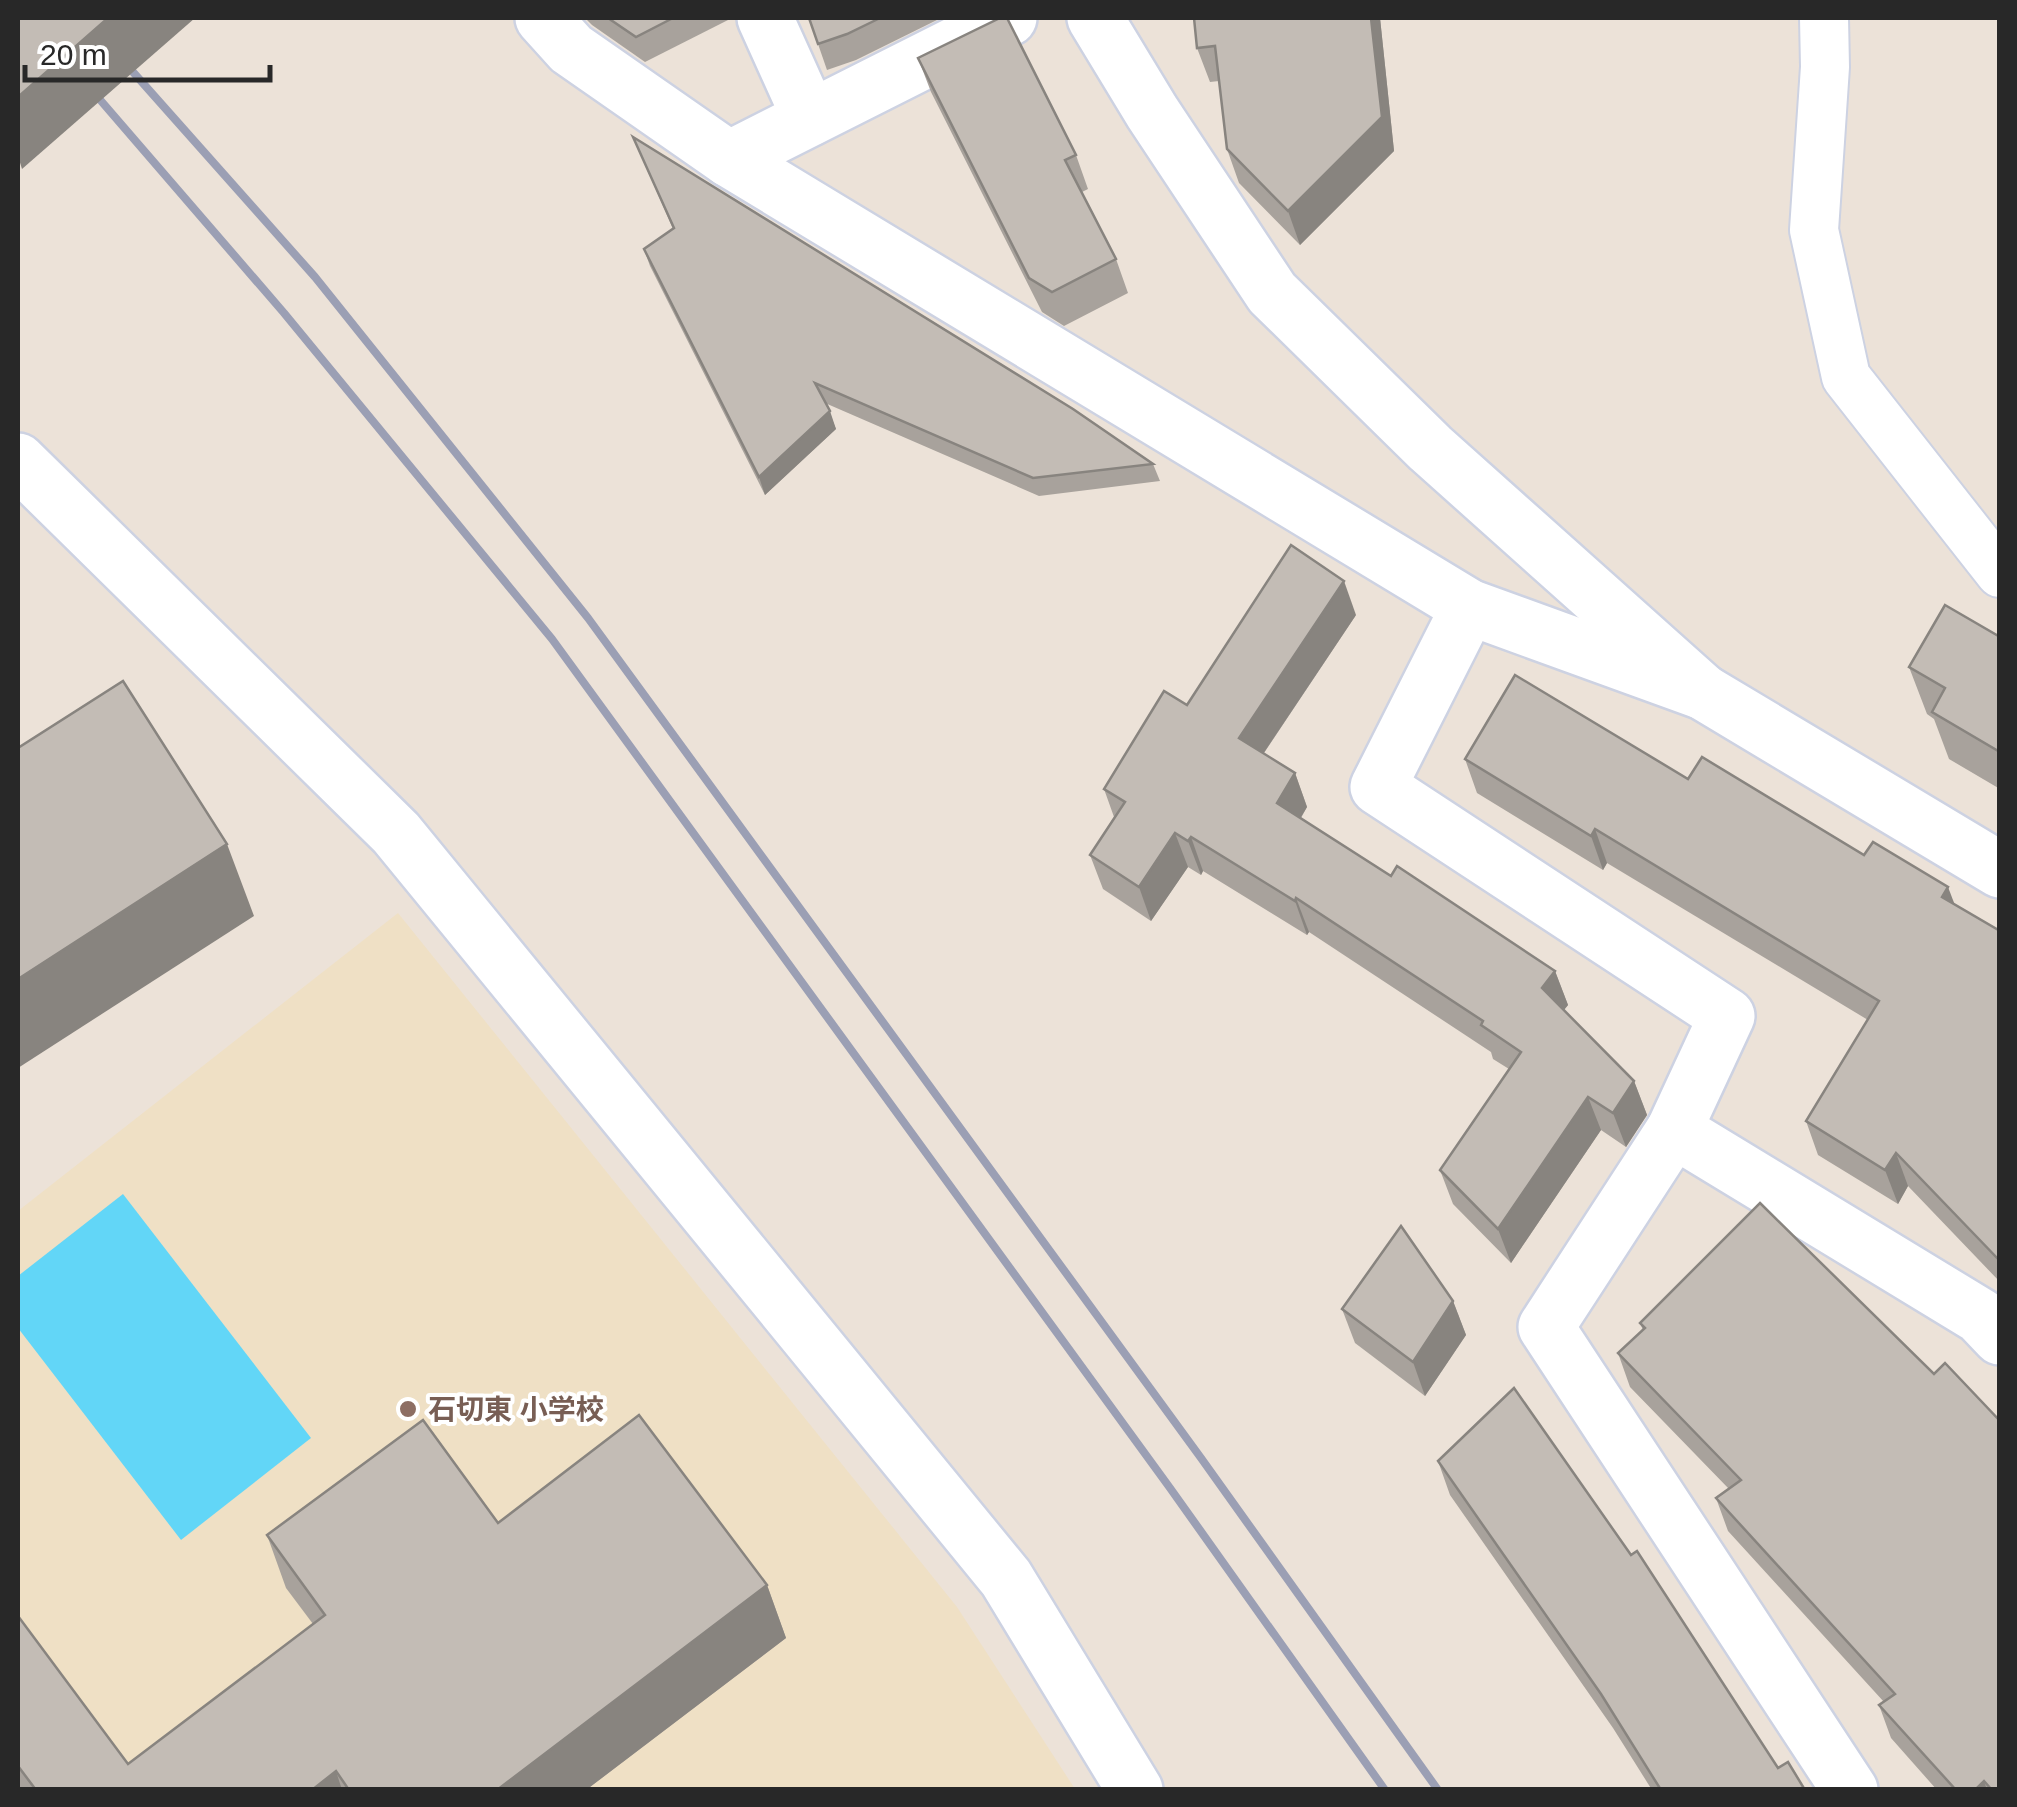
<svg xmlns="http://www.w3.org/2000/svg" width="2017" height="1807" viewBox="0 0 2017 1807" font-family="Helvetica,'Noto Sans JP',sans-serif">
	<style>
		.education { fill: #efe0c5 }
		.water { fill: #62d6f7 }
		.lines { fill: none; stroke-linecap: round; stroke-linejoin: round }
		.lane-casing { stroke: #cdd2e2; stroke-width: 52 }
		.street-casing { stroke: #cdd2e2; stroke-width: 60 }
		.secondary-casing { stroke: #cdd2e2; stroke-width: 60 }
		.lane { stroke: #fff; stroke-width: 48 }
		.street { stroke: #fff; stroke-width: 55 }
		.secondary { stroke: #fff; stroke-width: 55 }
		.rail { stroke: #9b9fb4; stroke-width: 8 }
		.wall { fill: #a8a29c }
		.shaded-wall { fill: #88847f }
		.building { fill: #c3bcb5; stroke: #88847f; stroke-width: 2.5 }
		.education-dot { fill: #8d6e63; stroke: #fff; stroke-width: 4 }
		.labels { text-anchor: middle; stroke-width: 8; stroke-linejoin: round; paint-order: stroke }
		.education-label { font-size: 28px; font-weight: bold; fill: #785e54; stroke: #fff; text-anchor: start }
	</style>
	<rect width="100%" height="100%" fill="#ece2d8"/>
	<path class="education" d="M 398,913 L 957,1607 L 1075,1789 L 18,1790 L 18,1211 Z"/>
	<path class="water" d="M 123,1194 L 311,1438 L 181,1540 L 18,1328 L 18,1276 Z"/>
	<g class="lines">
		<g class="lane-casing">
			<path id="lane" d="M 1824,18 L 1825,67 L 1814,230 L 1846,377 L 2000,573"/>
		</g>
		<g class="street-casing">
			<g id="street">
				<path d="M 543,18 L 571,49 L 729,159 L 1469,607 L 1703,692 L 2000,870"/>
				<path d="M 765,18 L 810,118"/>
				<path d="M 729,159 L 1009,18"/>
				<path d="M 18,461 L 396,833 L 1006,1578 L 1135,1790"/>
				<path d="M 1469,607 L 1378,787 L 1727,1016 L 1674,1130 L 1546,1327 L 1850,1790"/>
				<path d="M 1674,1130 L 1980,1316 L 2000,1337"/>
			</g>
		</g>
		<g class="secondary-casing">
			<path id="secondary" d="M 1095,18 L 1152,112 L 1272,293 L 1430,448 L 1703,692"/>
		</g>
		<use href="#lane" class="lane"/>
		<use href="#street" class="street"/>
		<use href="#secondary" class="secondary"/>
		<g class="rail">
			<path d="M 85,18 L 315,277 L 588,618 L 1201,1458 L 1438,1790"/>
			<path d="M 83,80 L 284,313 L 552,639 L 1170,1488 L 1385,1790"/>
		</g>
	</g>
	<g class="wall">
		<path d="M 585,18 L 732,18 L 645,62 L 592,25 Z"/>
		<path d="M 809,18 L 941,18 L 856,60 L 827,70 Z"/>
		<path d="M 1194,18 L 1380,18 L 1394,151 L 1300,245 L 1239,183 L 1227,149 L 1219,81 L 1210,82 L 1197,48 Z"/>
		<path d="M 918,58 L 1076,155 L 1088,189 L 1082,192 L 1116,259 L 1128,293 L 1064,326 L 1042,312 L 931,92 Z"/>
		<path d="M 633,137 L 1153,464 L 1160,481 L 1039,496 L 825,403 L 836,429 L 765,495 L 650,266 L 644,249 L 673,229 Z"/>
		<path d="M 1356,615 L 1264,753 L 1295,773 L 1307,807 L 1301,818 L 1391,876 L 1555,971 L 1568,1005 L 1564,1010 L 1634,1081 L 1647,1115 L 1626,1147 L 1601,1130 L 1511,1263 L 1453,1204 L 1440,1170 L 1509,1069 L 1493,1059 L 1491,1052 L 1309,932 L 1307,935 L 1203,871 L 1201,875 L 1188,867 L 1151,921 L 1103,889 L 1090,855 L 1114,817 L 1104,789 L 1187,705 Z"/>
		<path d="M 2000,637 L 2000,789 L 1949,759 L 1934,719 L 1927,714 L 1909,667 Z"/>
		<path d="M 1465,759 L 1688,779 L 1864,855 L 1954,904 L 2000,931 L 2000,1282 L 1908,1186 L 1898,1204 L 1818,1155 L 1806,1121 L 1868,1020 L 1607,863 L 1603,870 L 1477,793 Z"/>
		<path d="M 1453,1301 L 1466,1335 L 1425,1396 L 1355,1343 L 1342,1309 Z"/>
		<path d="M 1640,1323 L 2000,1790 L 1937,1790 L 1891,1738 L 1879,1705 L 1884,1702 L 1728,1531 L 1716,1498 L 1729,1489 L 1630,1387 L 1618,1353 L 1643,1330 Z"/>
		<path d="M 1438,1461 L 1778,1768 L 1805,1790 L 1652,1790 L 1613,1728 L 1450,1495 Z"/>
		<path d="M 498,1523 L 767,1585 L 786,1638 L 586,1790 L 18,1790 L 18,1616 L 128,1764 L 313,1624 L 286,1588 L 267,1535 Z"/>
	</g>
	<g class="shaded-wall">
		<path d="M 108,18 L 195,18 L 22,169 L 18,156 L 18,97 Z"/>
		<path d="M 1371,18 L 1380,18 L 1394,151 L 1300,245 L 1288,211 Z"/>
		<path d="M 830,411 L 836,429 L 765,495 L 759,477 Z"/>
		<path d="M 1344,581 L 1356,615 L 1251,772 L 1239,738 Z"/>
		<path d="M 1295,773 L 1307,807 L 1289,837 L 1277,803 Z"/>
		<path d="M 1595,829 L 1607,863 L 1603,870 L 1591,836 Z"/>
		<path d="M 1175,833 L 1188,867 L 1151,921 L 1139,887 Z"/>
		<path d="M 1191,837 L 1203,871 L 1201,875 L 1188,841 Z"/>
		<path d="M 227,844 L 254,916 L 18,1068 L 18,979 Z"/>
		<path d="M 1948,887 L 1961,921 L 1942,897 Z"/>
		<path d="M 1296,898 L 1309,932 L 1307,935 L 1295,901 Z"/>
		<path d="M 1555,971 L 1568,1005 L 1554,1022 L 1542,988 Z"/>
		<path d="M 1634,1081 L 1647,1115 L 1626,1147 L 1613,1113 Z"/>
		<path d="M 1588,1097 L 1601,1130 L 1511,1263 L 1498,1229 Z"/>
		<path d="M 1896,1153 L 1908,1186 L 1898,1204 L 1885,1170 Z"/>
		<path d="M 1453,1301 L 1466,1335 L 1425,1396 L 1413,1362 Z"/>
		<path d="M 767,1585 L 786,1638 L 586,1790 L 497,1790 Z"/>
		<path d="M 336,1771 L 342,1790 L 312,1790 Z"/>
		<path d="M 1984,1781 L 1987,1790 L 1975,1790 Z"/>
	</g>
	<g class="building">
		<path d="M 18,18 L 108,18 L 18,97 Z"/>
		<path d="M 608,18 L 673,18 L 636,37 Z"/>
		<path d="M 809,18 L 880,18 L 847,34 L 818,44 Z"/>
		<path d="M 1000,18 L 1007,18 L 1076,155 L 1065,160 L 1116,259 L 1052,292 L 1029,278 L 918,58 Z"/>
		<path d="M 1194,18 L 1371,18 L 1382,117 L 1288,211 L 1227,149 L 1215,46 L 1197,48 Z"/>
		<path d="M 633,137 L 1073,409 L 1153,464 L 1033,478 L 815,383 L 830,411 L 759,477 L 644,249 L 674,228 Z"/>
		<path d="M 1291,545 L 1344,581 L 1239,738 L 1295,773 L 1277,803 L 1391,876 L 1397,866 L 1555,971 L 1542,988 L 1634,1081 L 1613,1113 L 1588,1097 L 1498,1229 L 1440,1170 L 1521,1052 L 1481,1025 L 1483,1021 L 1296,898 L 1295,901 L 1191,837 L 1188,841 L 1175,833 L 1139,887 L 1090,855 L 1125,802 L 1104,789 L 1164,691 L 1187,705 Z"/>
		<path d="M 1945,605 L 2000,637 L 2000,752 L 1932,712 L 1945,688 L 1909,667 Z"/>
		<path d="M 1515,675 L 1688,779 L 1702,757 L 1864,855 L 1873,842 L 1948,887 L 1942,897 L 2000,931 L 2000,1261 L 1896,1153 L 1885,1170 L 1806,1121 L 1879,1001 L 1595,829 L 1591,836 L 1465,759 Z"/>
		<path d="M 123,681 L 227,844 L 18,979 L 18,748 Z"/>
		<path d="M 1760,1203 L 1934,1374 L 1945,1363 L 2000,1421 L 2000,1790 L 1992,1790 L 1984,1781 L 1975,1790 L 1956,1790 L 1879,1705 L 1895,1694 L 1716,1498 L 1741,1480 L 1618,1353 L 1645,1328 L 1640,1323 Z"/>
		<path d="M 1401,1226 L 1453,1301 L 1413,1362 L 1342,1309 Z"/>
		<path d="M 1514,1388 L 1631,1555 L 1637,1551 L 1778,1768 L 1788,1762 L 1805,1790 L 1661,1790 L 1601,1694 L 1438,1461 Z"/>
		<path d="M 639,1415 L 767,1585 L 497,1790 L 349,1790 L 336,1771 L 312,1790 L 36,1790 L 18,1766 L 18,1616 L 128,1764 L 325,1615 L 267,1535 L 423,1420 L 498,1523 Z"/>
	</g>
	<circle class="education-dot" cx="408" cy="1409" r="10"/>
	<g class="labels">
		<g class="education-label">
			<text x="428" y="1419">石切東 小学校</text>
		</g>
	</g>
	<rect width="2017" height="1807" fill="none" stroke="#282828" stroke-width="40"/>
	<path d="M25 65v15h245v-15" fill="none" stroke="#282828" stroke-width="5"/>
	<text x="40" y="65" font-size="30" fill="#282828" stroke="#ffffff" stroke-width="8" paint-order="stroke">20 m</text>
</svg>
